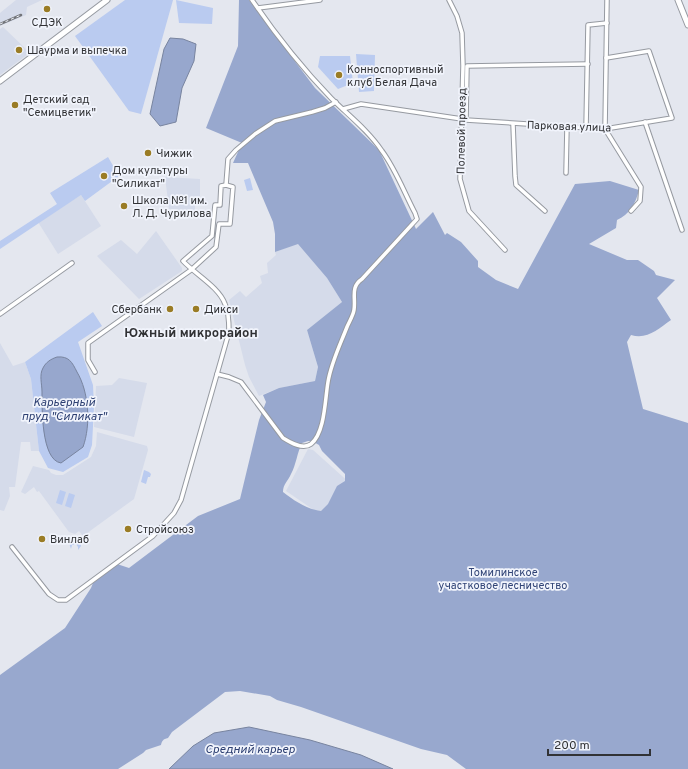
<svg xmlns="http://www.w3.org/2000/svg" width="688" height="769" viewBox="0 0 688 769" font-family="Overpass,sans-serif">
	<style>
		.built { fill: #d5dbea }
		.green { fill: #bacbf0 }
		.forest { fill: #98a8ce; fill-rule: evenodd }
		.water { fill: #97a7cd; stroke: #78849f }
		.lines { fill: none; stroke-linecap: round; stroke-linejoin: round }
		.street-casing { stroke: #969aa1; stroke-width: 5.5 }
		.secondary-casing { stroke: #969aa1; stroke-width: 7 }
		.street { stroke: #fff; stroke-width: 3.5 }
		.secondary { stroke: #fff; stroke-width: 5 }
		.rail-casing { stroke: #727479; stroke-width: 2.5 }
		.rail { stroke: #f1f4fc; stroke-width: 1; stroke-dasharray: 3; stroke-linecap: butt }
		.poi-dot { fill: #9a7c25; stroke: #f1f4fc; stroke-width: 1.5 }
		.labels { text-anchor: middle; stroke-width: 3.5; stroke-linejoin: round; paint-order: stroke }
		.poi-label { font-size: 11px; fill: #313235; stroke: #f1f4fc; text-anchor: start }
		.street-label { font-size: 11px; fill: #313235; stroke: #f1f4fc }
		.park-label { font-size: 11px; fill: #324577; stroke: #f1f4fc }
		.water-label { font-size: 12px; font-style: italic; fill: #2e4072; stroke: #f1f4fc }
		.quarter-label { font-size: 13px; font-weight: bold; fill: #313235; stroke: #f1f4fc }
	</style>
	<rect width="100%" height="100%" fill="#e4e7ef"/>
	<g class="built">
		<path d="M 16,0 L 42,0 L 27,7 L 26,15 L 0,26 L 0,13 Z"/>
		<path d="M 3,27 L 29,52 L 28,54 L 0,75 L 0,29 Z"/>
		<path d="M 165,177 L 200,179 L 200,199 L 195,204 L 195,212 L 169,209 Z"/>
		<path d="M 81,195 L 101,226 L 58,254 L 38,222 Z"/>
		<path d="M 156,231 L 182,268 L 182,271 L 139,299 L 97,256 L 121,240 L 137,254 Z"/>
		<path d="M 298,243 L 327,278 L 342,302 L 307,330 L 318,367 L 315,381 L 279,388 L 259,396 L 249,377 L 245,365 L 229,300 L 240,291 L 246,297 L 262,283 L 260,276 L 268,273 L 267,263 L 276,255 L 275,252 Z"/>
		<path d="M 0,343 L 13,366 L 25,362 L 31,379 L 39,451 L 31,451 L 30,442 L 21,442 L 15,487 L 9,487 L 10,496 L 4,511 L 0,510 Z"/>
		<path d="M 119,378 L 147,383 L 134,437 L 94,427 L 96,386 L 112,385 Z"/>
		<path d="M 97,432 L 147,446 L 148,450 L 134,499 L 83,536 L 79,531 L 75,534 L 69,532 L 39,491 L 37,492 L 34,487 L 25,494 L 21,492 L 33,466 L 49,470 L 51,473 L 56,475 L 63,475 L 91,457 L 96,446 Z"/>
		<path d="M 308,449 L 313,450 L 352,485 L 330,521 L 286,491 Z"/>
	</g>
	<g class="green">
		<path d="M 125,0 L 173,0 L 141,114 L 129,111 L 75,36 Z"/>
		<path d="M 176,0 L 213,8 L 212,24 L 179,23 Z"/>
		<path d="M 356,54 L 375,55 L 374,91 L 359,92 Z"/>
		<path d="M 320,56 L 350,56 L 353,83 L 338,89 L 318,67 Z"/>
		<path d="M 108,157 L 119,176 L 85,201 L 81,195 L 0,249 L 0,241 L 57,204 L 50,193 Z"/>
		<path d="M 250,178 L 253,190 L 247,191 L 244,180 Z"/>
		<path d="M 93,312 L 102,326 L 78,342 L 93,385 L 94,407 L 92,445 L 88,457 L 63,472 L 48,468 L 39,451 L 31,379 L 25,362 Z"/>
		<path d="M 144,470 L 149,472 L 151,474 L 150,477 L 148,477 L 146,484 L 141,482 Z"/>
		<path d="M 60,490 L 66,492 L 62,505 L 56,503 Z"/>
		<path d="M 69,493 L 75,495 L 71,508 L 65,506 Z"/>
		<path d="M 72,539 L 77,539 L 80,541 L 81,546 L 78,550 L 78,547 L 76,544 L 72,545 L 71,549 L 69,543 Z"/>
	</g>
	<path class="forest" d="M 239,0 L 249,0 L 315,88 L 379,150 L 416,229 L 433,212 L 445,235 L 447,233 L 461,242 L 478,261 L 478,267 L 496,280 L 518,289 L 575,184 L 610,181 L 639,190 C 636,203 629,215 617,220 L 616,228 L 589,244 L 627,260 L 638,260 L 654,271 L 656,275 L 675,280 L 657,298 L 671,320 C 658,329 647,340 631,335 L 627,342 L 643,409 L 688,423 L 688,769 L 466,769 L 447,755 L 421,749 L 301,707 L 277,700 L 270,696 L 240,691 L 225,692 L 172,732 L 168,738 C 163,739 162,741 161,745 L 146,750 L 143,753 L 118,769 L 0,769 L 0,675 L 65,628 L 91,588 L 93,583 L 117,564 L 129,568 L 198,516 L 240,499 L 259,420 L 266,402 L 263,395 L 279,388 L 315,381 L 318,367 L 307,330 L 342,302 L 327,278 L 298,244 L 275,252 L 275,234 L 273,222 L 248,163 L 233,163 L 242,143 L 206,128 L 238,46 ZM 308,441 L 312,441 L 319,445 L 322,451 L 345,474 L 345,481 L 337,486 L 328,504 L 321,511 C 306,509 295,501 283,492 C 283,484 288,481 291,474 C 296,465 297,453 302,443 Z"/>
	<g class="water">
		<path d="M 170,38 L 183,39 L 196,44 L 194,61 L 182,88 L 176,122 L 160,126 L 150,114 L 164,49 Z"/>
		<path d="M 57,357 C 69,356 72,362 77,372 C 89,392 91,425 83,447 L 61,463 C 41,460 42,407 42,392 C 42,384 39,375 43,368 C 46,362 51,359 57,357 Z"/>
		<path d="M 249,727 L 310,740 L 361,755 L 393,769 L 169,769 L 193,746 L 214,733 Z"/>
	</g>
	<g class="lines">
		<g class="street-casing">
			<g id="street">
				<path d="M 449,0 L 457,16 L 462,33 L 463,66 L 460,179 L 469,211 L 505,250"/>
				<path d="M 607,0 L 605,129 L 641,187 L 640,201 L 631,211"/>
				<path d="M 258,8 L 320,0"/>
				<path d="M 588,64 L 467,66 L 466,120 L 605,129 L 672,118 L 649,51 L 606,58"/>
				<path d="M 343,109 L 361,104 L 462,119"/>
				<path d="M 645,122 L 682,230"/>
				<path d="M 513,124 L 515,176 L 516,185 L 545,211"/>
				<path d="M 586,128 L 588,25 L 607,23"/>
				<path d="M 566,173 L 567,127"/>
				<path d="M 226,185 L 228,159 L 236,150 L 255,134 L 275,121 L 312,112 L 325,108 L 336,102"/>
				<path d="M 0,314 L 72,263"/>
				<path d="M 217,374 L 229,377 L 241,382 L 283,438 C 291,443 303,450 311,444 C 325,433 325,399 328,382 C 331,363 340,345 347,327 C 349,322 353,316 354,310 C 356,298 350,287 362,279 L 417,219 L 415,213 C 404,192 396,170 382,151 C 368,130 348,115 331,98 C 302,68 276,35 252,0"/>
				<path d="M 12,547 L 49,594 L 58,600 L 66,600 L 153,536 L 174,513 L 181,500 L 229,332 C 229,323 229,312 225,304 C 219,287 195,274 183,261 L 212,236 L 215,205 L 220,205 L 221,186 L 226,185 L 233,187 L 230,224 L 219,224 L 216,247 L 191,270 L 88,343 L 88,360 L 95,372"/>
			</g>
		</g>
		<g class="secondary-casing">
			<g id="secondary">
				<path d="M 678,0 L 688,25"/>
				<path d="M 0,81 L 107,0"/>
			</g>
		</g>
		<use href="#street" class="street"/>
		<use href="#secondary" class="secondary"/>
		<g class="rail-casing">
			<path id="rail" d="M 0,24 L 21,15"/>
		</g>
		<use href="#rail" class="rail"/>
	</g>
	<g class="poi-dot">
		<circle cx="47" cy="9" r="4"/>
		<circle cx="19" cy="50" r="4"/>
		<circle cx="339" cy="75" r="4"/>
		<circle cx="15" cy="105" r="4"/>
		<circle cx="148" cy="153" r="4"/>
		<circle cx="104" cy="176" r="4"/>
		<circle cx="124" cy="206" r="4"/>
		<circle cx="170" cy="309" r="4"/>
		<circle cx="196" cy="309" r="4"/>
		<circle cx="128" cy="529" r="4"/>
		<circle cx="42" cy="539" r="4"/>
	</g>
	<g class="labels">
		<g class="poi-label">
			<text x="47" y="26" text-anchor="middle">СДЭК</text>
			<text x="27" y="54">Шаурма и выпечка</text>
			<text x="347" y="73">Конноспортивный<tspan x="347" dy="13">клуб Белая Дача</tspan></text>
			<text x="23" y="103">Детский сад<tspan x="23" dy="13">"Семицветик"</tspan></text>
			<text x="156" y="157">Чижик</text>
			<text x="112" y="174">Дом культуры<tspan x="112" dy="13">"Силикат"</tspan></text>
			<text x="132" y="204">Школа №1 им.<tspan x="132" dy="13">Л. Д. Чурилова</tspan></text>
			<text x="162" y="313" text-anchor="end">Сбербанк</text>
			<text x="204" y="313">Дикси</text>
			<text x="136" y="533">Стройсоюз</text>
			<text x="50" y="543">Винлаб</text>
		</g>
		<g class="street-label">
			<text transform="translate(569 126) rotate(2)" y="4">Парковая улица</text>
			<text transform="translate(461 131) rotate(-89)" y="4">Полевой проезд</text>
		</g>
		<g class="park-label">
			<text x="503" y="576">Томилинское<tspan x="503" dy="13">участковое лесничество</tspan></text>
		</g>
		<g class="water-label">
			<text x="64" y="406">Карьерный<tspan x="64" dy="14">пруд "Силикат"</tspan></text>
			<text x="250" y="753">Средний карьер</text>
		</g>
		<g class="quarter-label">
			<text x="191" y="337">Южный микрорайон</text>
		</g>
	</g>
	<path d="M548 749v6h102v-6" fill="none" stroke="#313235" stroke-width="2"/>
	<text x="554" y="749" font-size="12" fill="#313235" stroke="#f1f4fc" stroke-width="3" paint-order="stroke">200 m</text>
</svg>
